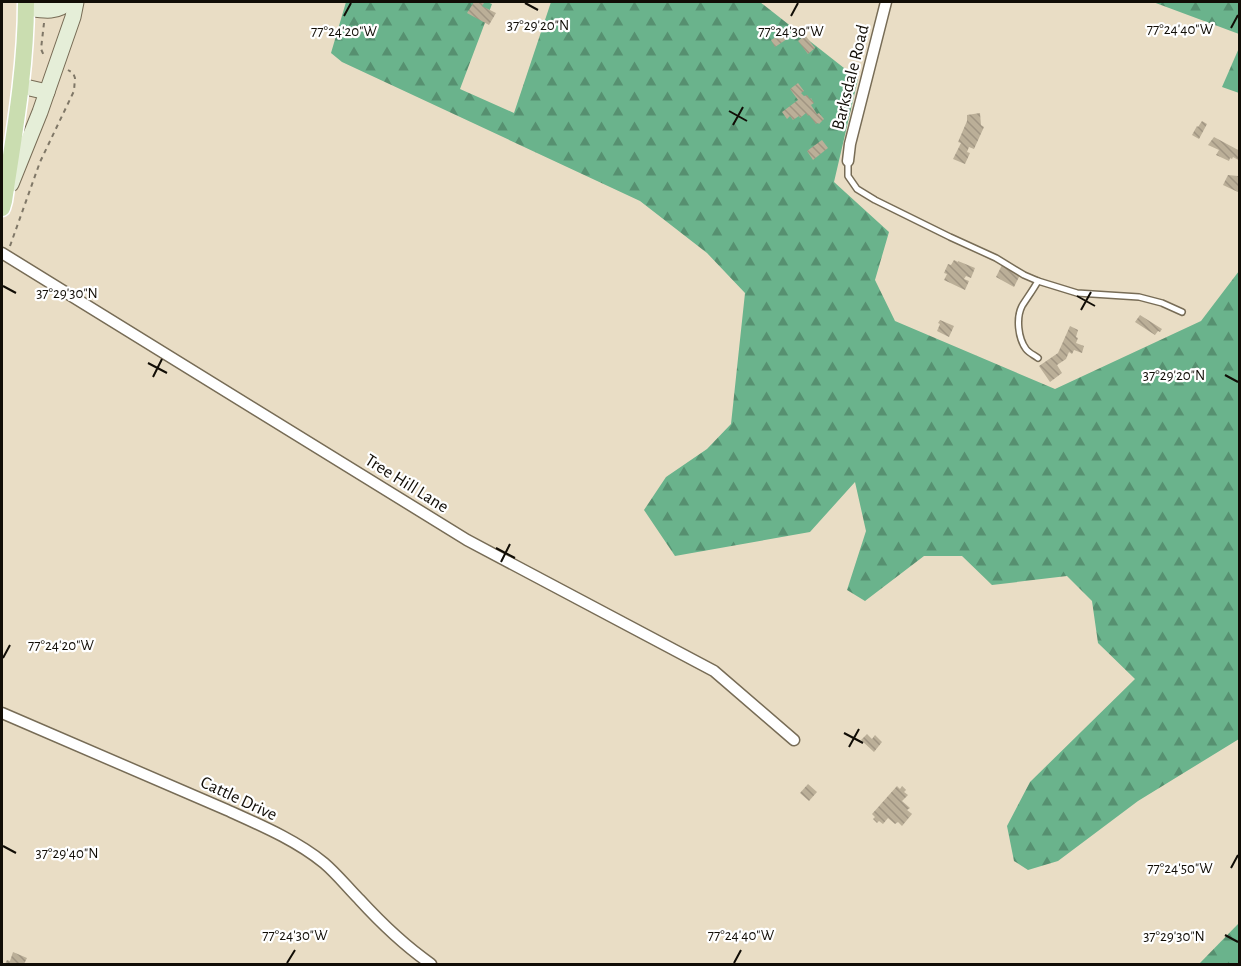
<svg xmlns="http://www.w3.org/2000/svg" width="1241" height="966" viewBox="0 0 1241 966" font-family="'Alegreya Sans',sans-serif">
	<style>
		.forest { fill: url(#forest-firs) }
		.building { fill: url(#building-back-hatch) }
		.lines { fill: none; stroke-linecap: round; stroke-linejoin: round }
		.lane-casing { stroke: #776c56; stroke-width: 8 }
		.street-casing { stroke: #776c56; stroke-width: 13 }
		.secondary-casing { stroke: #776c56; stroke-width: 17 }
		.primary-casing { stroke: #fff; stroke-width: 19 }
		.path { stroke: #7f7767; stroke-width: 2; stroke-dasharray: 4.5 4.5; stroke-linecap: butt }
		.lane { stroke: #fff; stroke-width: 5 }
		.street { stroke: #fff; stroke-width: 10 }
		.secondary { stroke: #e5eed8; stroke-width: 15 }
		.primary { stroke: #caddb0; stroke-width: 16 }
		.ticks { fill: none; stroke: #110d06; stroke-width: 2 }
		.labels { text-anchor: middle; stroke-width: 4.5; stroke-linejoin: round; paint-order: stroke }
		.street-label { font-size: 18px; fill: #110d06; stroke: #fff }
		.ticks-label { font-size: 15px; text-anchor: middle; fill: #110d06; stroke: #fff; stroke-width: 4.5; stroke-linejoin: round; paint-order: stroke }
	</style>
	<defs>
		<pattern id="forest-firs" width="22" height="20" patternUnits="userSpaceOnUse" patternTransform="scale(1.5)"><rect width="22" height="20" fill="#6ab38c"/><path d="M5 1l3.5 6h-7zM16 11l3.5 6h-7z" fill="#569070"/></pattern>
		<pattern id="building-back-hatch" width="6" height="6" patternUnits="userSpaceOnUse" patternTransform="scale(1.5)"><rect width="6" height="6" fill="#bbaf98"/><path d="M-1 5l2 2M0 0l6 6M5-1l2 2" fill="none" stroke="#a09582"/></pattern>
	</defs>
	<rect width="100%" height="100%" fill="#e9ddc5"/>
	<g class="forest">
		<path d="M 346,2 L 487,2 L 492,4 L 460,89 L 514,113 L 551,2 L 760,2 L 858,79 L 834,182 L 889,232 L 875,280 L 895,321 L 1055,389 L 1201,321 L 1239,271 L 1239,739 L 1138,801 L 1058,861 L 1028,870 L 1014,861 L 1007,826 L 1030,782 L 1135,679 L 1098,643 L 1092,601 L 1067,576 L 992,585 L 962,556 L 924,556 L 865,601 L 847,590 L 866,531 L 855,482 L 810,532 L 675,556 L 644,510 L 666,477 L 707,449 L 731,424 L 745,293 L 707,253 L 640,201 L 342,62 L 331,53 Z"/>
		<path d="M 1153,2 L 1239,2 L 1239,34 Z"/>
		<path d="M 1239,48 L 1239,93 L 1222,87 Z"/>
		<path d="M 1239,923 L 1239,964 L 1199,964 Z"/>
	</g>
	<g class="building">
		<path d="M 474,2 L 481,2 L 484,3 L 482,6 L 496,13 L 489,25 L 467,13 Z"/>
		<path d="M 786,31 L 790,37 L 775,47 L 771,40 Z"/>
		<path d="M 805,35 L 815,48 L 808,54 L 798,41 Z"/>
		<path d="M 798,83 L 804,91 L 801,93 L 804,96 L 807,95 L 810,99 L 811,98 L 814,103 L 811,105 L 817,114 L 819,113 L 824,119 L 819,124 L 818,123 L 816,124 L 809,115 L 808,116 L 806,113 L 800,118 L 799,116 L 793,120 L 790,116 L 787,119 L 782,112 L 798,100 L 790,89 Z"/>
		<path d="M 980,113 L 981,125 L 984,127 L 974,149 L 969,147 L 967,152 L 970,153 L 965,164 L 953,159 L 961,143 L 958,142 L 967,121 L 967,115 Z"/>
		<path d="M 1202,121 L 1207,124 L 1199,139 L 1192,135 L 1197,126 L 1198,127 Z"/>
		<path d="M 1214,137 L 1240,151 L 1240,161 L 1233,157 L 1232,159 L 1230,158 L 1229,161 L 1216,155 L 1219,150 L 1208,145 Z"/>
		<path d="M 822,140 L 828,148 L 813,160 L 807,151 Z"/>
		<path d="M 1228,175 L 1238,176 L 1240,178 L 1240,193 L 1223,185 Z"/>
		<path d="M 954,260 L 958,262 L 958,261 L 975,268 L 971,278 L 966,276 L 964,279 L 969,281 L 965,290 L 944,280 L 947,274 L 944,273 L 948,264 L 951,265 Z"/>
		<path d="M 1002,265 L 1020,275 L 1014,287 L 996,277 Z"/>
		<path d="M 1140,315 L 1162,329 L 1160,332 L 1158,331 L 1155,335 L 1135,322 Z"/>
		<path d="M 940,320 L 954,326 L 949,337 L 937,331 L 940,324 L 938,323 Z"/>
		<path d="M 1070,326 L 1078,330 L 1076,337 L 1078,338 L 1076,343 L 1084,346 L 1082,353 L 1074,350 L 1072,354 L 1069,352 L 1066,359 L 1057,365 L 1062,373 L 1050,382 L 1039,366 L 1058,353 Z"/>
		<path d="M 867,734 L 872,739 L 875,735 L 882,742 L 874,752 L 861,740 Z"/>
		<path d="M 808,784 L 817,792 L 809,801 L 800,793 Z"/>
		<path d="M 897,786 L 900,789 L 902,786 L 906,790 L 904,792 L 908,795 L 902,801 L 910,808 L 907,810 L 912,814 L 902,826 L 898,822 L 895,824 L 888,818 L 883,824 L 879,821 L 877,823 L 873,819 L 875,817 L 872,814 Z"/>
		<path d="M 13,952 L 27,958 L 24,964 L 5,964 L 7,960 L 10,961 Z"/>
	</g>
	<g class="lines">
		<g class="lane-casing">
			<g id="lane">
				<path d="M 848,161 L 848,176 L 857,189 L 875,200 L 950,237 L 996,258 L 1024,275 L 1038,281 L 1077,293 L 1139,297 L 1162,303 L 1182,312"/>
				<path d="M 1038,281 C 1033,290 1027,298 1022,306 C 1016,318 1018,338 1026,349 C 1029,353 1034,355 1038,358"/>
			</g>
		</g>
		<g class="street-casing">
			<g id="street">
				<path d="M 848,161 L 850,144 L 886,2"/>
				<path d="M 2,253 L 467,540 L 714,671 L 794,740"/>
				<path d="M 2,713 L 227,810 C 260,825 296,840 324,863 C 337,874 347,887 359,899 C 381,923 405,946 431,964"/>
			</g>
		</g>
		<g class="secondary-casing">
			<g id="secondary">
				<path d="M 26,8 C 41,10 57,14 68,2"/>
				<path d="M 21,86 L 47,92"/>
				<path d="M 11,184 L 40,112 L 73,17 L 76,2"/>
			</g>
		</g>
		<g class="primary-casing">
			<path id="primary" d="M 2,208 L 4,201 C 14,135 26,69 26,2"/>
		</g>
		<g class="path">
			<path d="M 44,23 L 41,49 L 45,58"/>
			<path d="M 10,246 L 40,162 L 74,91 L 75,78 L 73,73 L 68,70"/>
		</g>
		<use href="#lane" class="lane"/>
		<use href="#street" class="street"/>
		<use href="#secondary" class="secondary"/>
		<use href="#primary" class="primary"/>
	</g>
	<path class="ticks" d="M 525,3 L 538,10M 344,16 L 351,3M 791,16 L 798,3M 1231,28 L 1238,15M 729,111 L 747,121M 733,125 L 743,107M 3,286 L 16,293M 1077,296 L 1095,306M 1081,310 L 1091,292M 148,363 L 167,373M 1225,375 L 1238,382M 153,377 L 162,359M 496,548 L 515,558M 501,562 L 510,544M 3,658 L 10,645M 844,733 L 863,743M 849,747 L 859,729M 3,846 L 16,853M 1231,868 L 1238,855M 1225,935 L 1238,942M 287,963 L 295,950M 734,963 L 741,950"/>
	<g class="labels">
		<g class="street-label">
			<text transform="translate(850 77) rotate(-76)" y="6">Barksdale Road</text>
			<text transform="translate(407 483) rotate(32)" y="6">Tree Hill Lane</text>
			<text transform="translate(239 798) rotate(25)" y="6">Cattle Drive</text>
		</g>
	</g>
	<g class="ticks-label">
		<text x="538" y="30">37°29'20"N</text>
		<text x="1180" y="34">77°24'40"W</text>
		<text x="344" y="36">77°24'20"W</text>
		<text x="791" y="36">77°24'30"W</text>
		<text x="67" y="298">37°29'30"N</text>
		<text x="1174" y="380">37°29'20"N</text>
		<text x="61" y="650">77°24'20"W</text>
		<text x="67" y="858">37°29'40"N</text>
		<text x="1180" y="873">77°24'50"W</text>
		<text x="295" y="940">77°24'30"W</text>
		<text x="741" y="940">77°24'40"W</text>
		<text x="1174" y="941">37°29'30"N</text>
	</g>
	<rect width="1241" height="966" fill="none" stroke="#110d06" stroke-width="6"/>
</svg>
